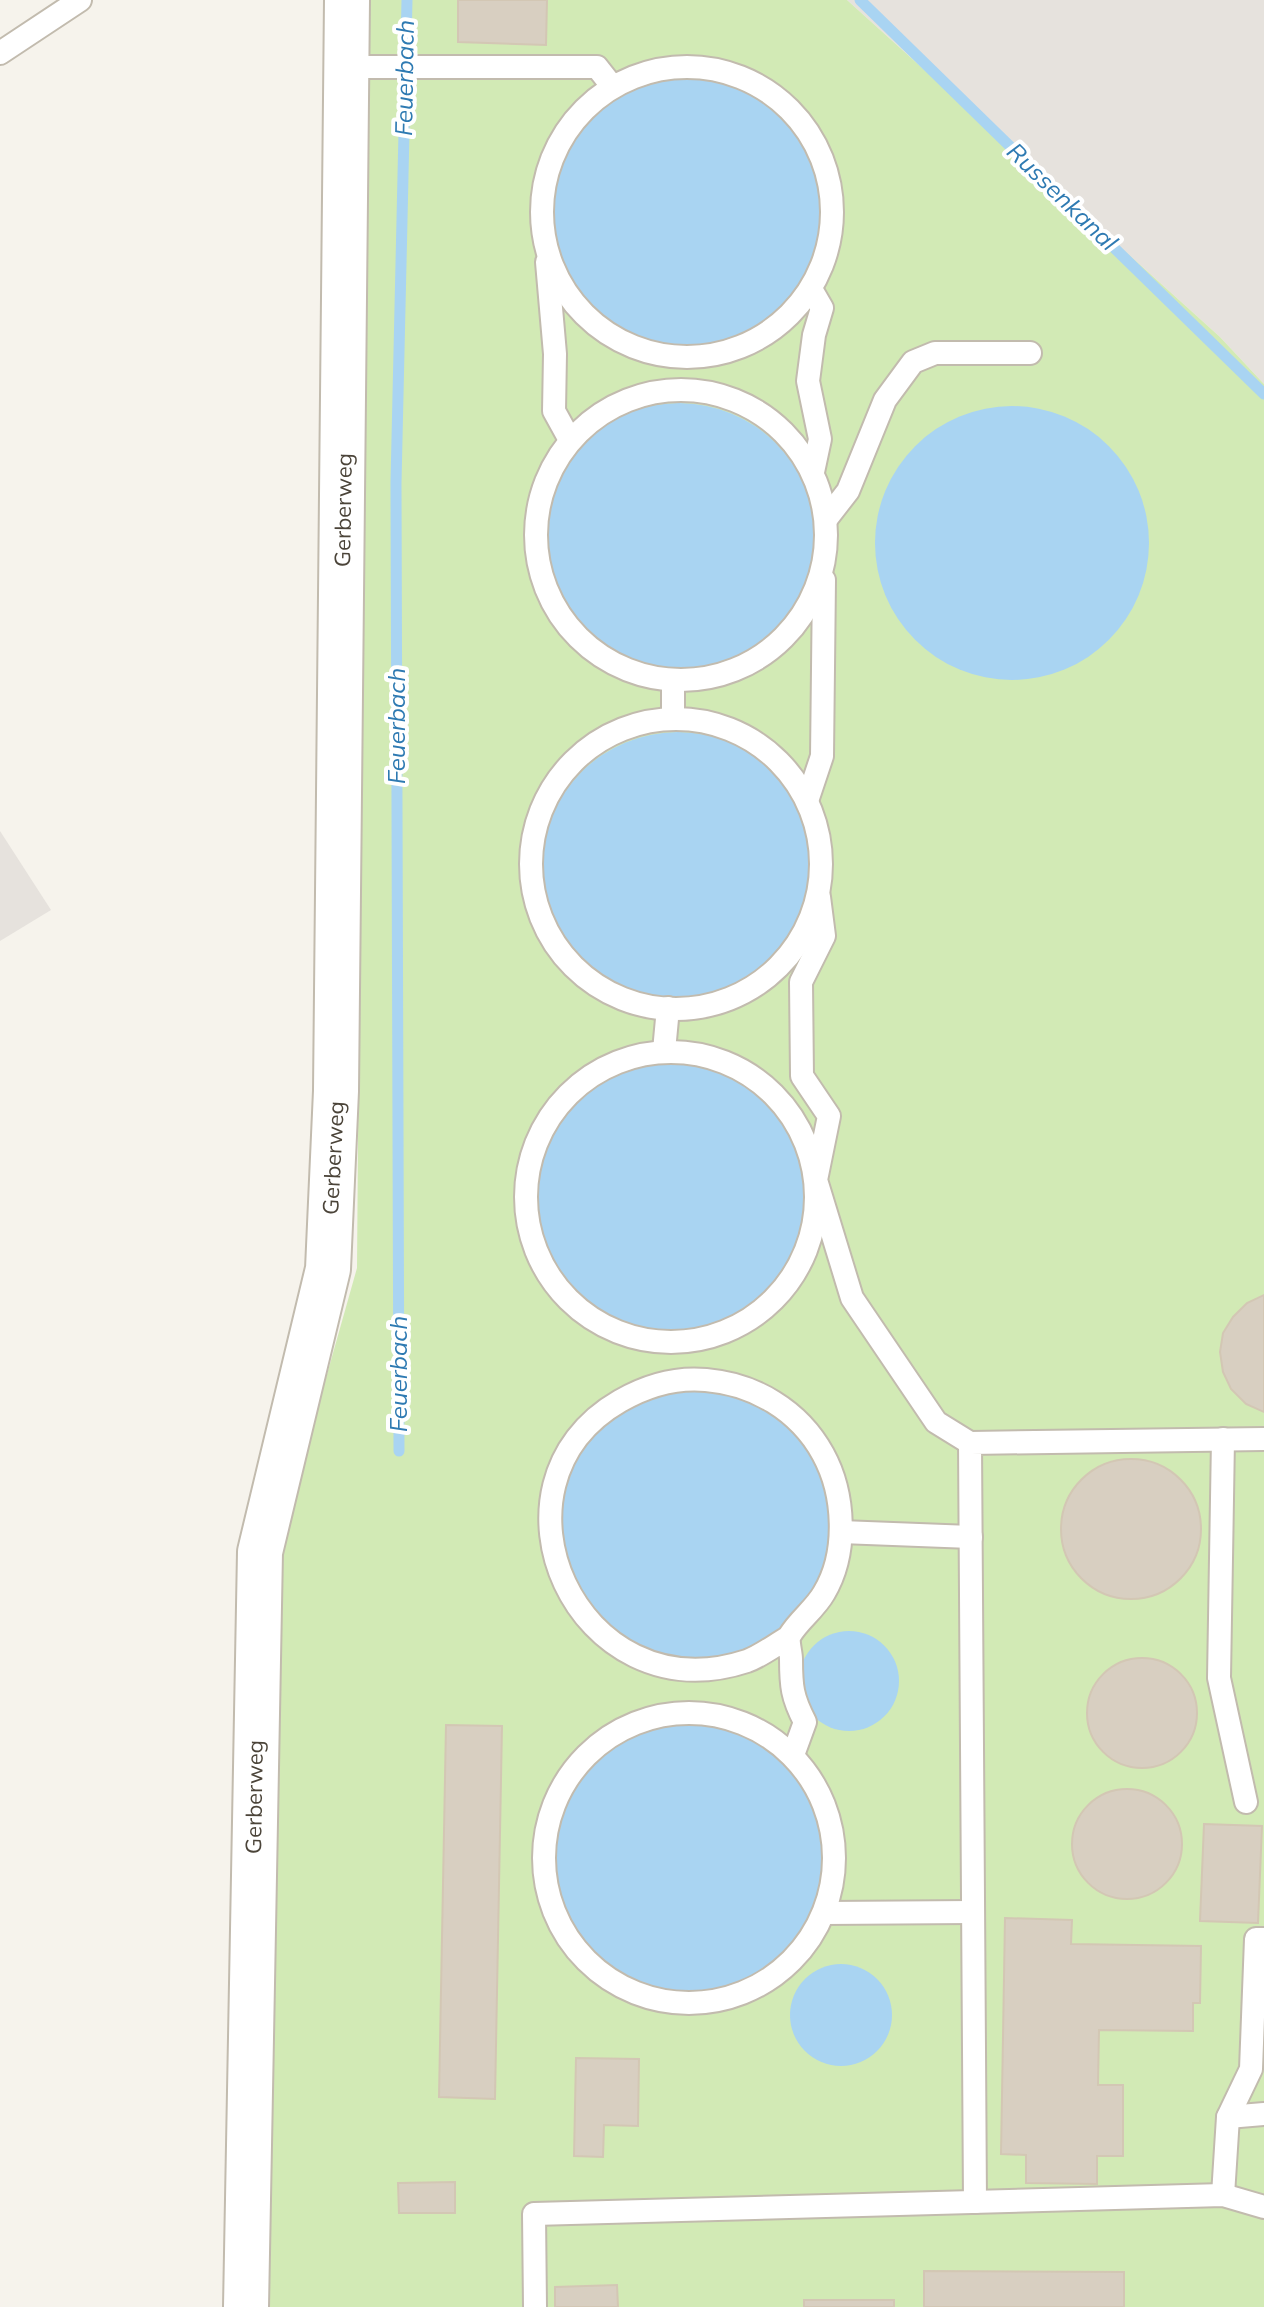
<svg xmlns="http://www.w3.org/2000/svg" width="1264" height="2307" viewBox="0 0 1264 2307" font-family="Mulish,sans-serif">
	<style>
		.industrial { fill: #e6e2dd }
		.green { fill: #d2eab5 }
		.water { fill: #a9d4f2 }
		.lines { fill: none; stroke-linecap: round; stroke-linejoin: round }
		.stream { stroke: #a9d4f2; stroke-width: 11 }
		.building { fill: #d8cfc1; stroke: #d3c7b4; stroke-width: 2 }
		.lane-casing { stroke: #c2bbae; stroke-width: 26 }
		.street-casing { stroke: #c2bbae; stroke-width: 48 }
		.lane { stroke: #fff; stroke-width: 22 }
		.street { stroke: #fff; stroke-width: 44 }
		.labels { text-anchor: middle; stroke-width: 8; stroke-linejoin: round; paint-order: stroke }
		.street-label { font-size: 22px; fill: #4b4439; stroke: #fff }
		.water-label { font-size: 24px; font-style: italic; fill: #2e7ab2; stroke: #fff }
	</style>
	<rect width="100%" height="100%" fill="#f6f3ec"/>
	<g class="industrial">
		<path d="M 847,0 L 1264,0 L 1264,384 L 1220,337 Z"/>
		<path d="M 0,831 L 51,910 L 0,941 Z"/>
	</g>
	<path class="green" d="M 367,0 L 847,0 L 1220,337 L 1264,384 L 1264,2307 L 265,2307 L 278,1548 L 357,1268 Z"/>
	<g class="water">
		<circle cx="685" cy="210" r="137"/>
		<circle cx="679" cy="540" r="137"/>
		<circle cx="1012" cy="543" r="137"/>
		<circle cx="678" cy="869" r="137"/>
		<circle cx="672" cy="1198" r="137"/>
		<circle cx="696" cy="1526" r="137"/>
		<circle cx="849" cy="1681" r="50"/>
		<circle cx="690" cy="1858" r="137"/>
		<circle cx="841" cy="2015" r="51"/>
	</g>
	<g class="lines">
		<g class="stream">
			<path d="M 860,0 L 1264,394"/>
			<path d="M 399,1451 L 396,483 L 407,0"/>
		</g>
	</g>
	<g class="building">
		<path d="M 458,0 L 547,0 L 546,45 L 458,42 Z"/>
		<path d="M 1264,1295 L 1264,1412 L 1246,1404 L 1231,1389 L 1223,1372 L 1220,1352 L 1223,1333 L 1233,1317 L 1247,1303 Z"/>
		<circle cx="1131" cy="1529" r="70"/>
		<circle cx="1142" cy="1713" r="55"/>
		<path d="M 446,1725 L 502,1726 L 495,2099 L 439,2097 Z"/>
		<circle cx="1127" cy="1844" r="55"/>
		<path d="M 1204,1824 L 1262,1826 L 1258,1923 L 1200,1921 Z"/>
		<path d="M 1005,1918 L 1072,1920 L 1071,1944 L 1201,1946 L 1200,2003 L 1193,2003 L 1193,2031 L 1099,2030 L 1098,2085 L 1123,2085 L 1123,2156 L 1097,2156 L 1097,2184 L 1026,2183 L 1026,2155 L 1001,2154 Z"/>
		<path d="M 576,2058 L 639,2059 L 638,2126 L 604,2125 L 603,2157 L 574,2156 Z"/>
		<path d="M 455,2182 L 455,2213 L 399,2213 L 398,2183 Z"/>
		<path d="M 924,2271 L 1124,2272 L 1124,2307 L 924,2307 Z"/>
		<path d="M 617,2285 L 618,2307 L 555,2307 L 555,2287 Z"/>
		<rect x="804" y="2300" width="90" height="7"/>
	</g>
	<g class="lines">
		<g class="lane-casing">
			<g id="lane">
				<path d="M 0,53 L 80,0"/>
				<path d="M 347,67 L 597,67 L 612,86"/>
				<circle cx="687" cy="212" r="145"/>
				<path d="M 547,262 L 555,354 L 554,411 L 570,440"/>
				<path d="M 811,289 L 822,308 L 814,335 L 808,381 L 820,439 L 813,472"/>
				<circle cx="681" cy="535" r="145"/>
				<path d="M 827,518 L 848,491 L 885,400 L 913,362 L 935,353 L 1030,353"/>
				<path d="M 673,680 L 673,719"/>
				<circle cx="676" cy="864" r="145"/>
				<path d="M 807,801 L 822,756 L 824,580"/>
				<path d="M 819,897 L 824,936 L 801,982 L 802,1076 L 829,1116 L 816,1180 L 852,1298 L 936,1422 L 970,1443"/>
				<path d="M 664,1051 L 668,1008"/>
				<circle cx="671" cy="1197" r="145"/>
				<path d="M 1223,1439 L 1219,1678 L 1246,1802"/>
				<path d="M 841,1532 L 971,1537"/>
				<path d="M 789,1637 C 775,1645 761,1656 747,1661 C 577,1717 474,1485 620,1401 C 646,1386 674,1377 706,1380 C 754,1384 799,1410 823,1454 C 845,1494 848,1553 824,1593 C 815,1609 799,1620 790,1635 C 787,1641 791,1652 791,1659 C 791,1686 792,1697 805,1722 L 793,1755"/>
				<circle cx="689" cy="1858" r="145"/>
				<path d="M 824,1913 L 973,1912"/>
				<path d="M 1228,2117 L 1264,2114"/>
				<path d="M 1223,2195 L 1228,2117 L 1251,2069 L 1256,1939 L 1264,1939"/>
				<path d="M 975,2202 L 970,1443 L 1264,1439"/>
				<path d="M 535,2307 L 534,2214 L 1223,2195 L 1264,2207"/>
			</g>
		</g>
		<g class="street-casing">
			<path id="street" d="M 246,2307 L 260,1552 L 328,1269 L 336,1091 L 347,0"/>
		</g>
		<use href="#lane" class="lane"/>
		<use href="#street" class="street"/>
	</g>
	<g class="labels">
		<g class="street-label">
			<text transform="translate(343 510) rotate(-89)" y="8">Gerberweg</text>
			<text transform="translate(333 1158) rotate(-87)" y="8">Gerberweg</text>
			<text transform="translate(254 1797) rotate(-89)" y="8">Gerberweg</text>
		</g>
		<g class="water-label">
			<text transform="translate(405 78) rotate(-89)" y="8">Feuerbach</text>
			<text transform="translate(1062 197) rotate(44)" y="8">Russenkanal</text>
			<text transform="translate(397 726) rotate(-90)" y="8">Feuerbach</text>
			<text transform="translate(399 1374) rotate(-90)" y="8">Feuerbach</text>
		</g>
	</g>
</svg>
